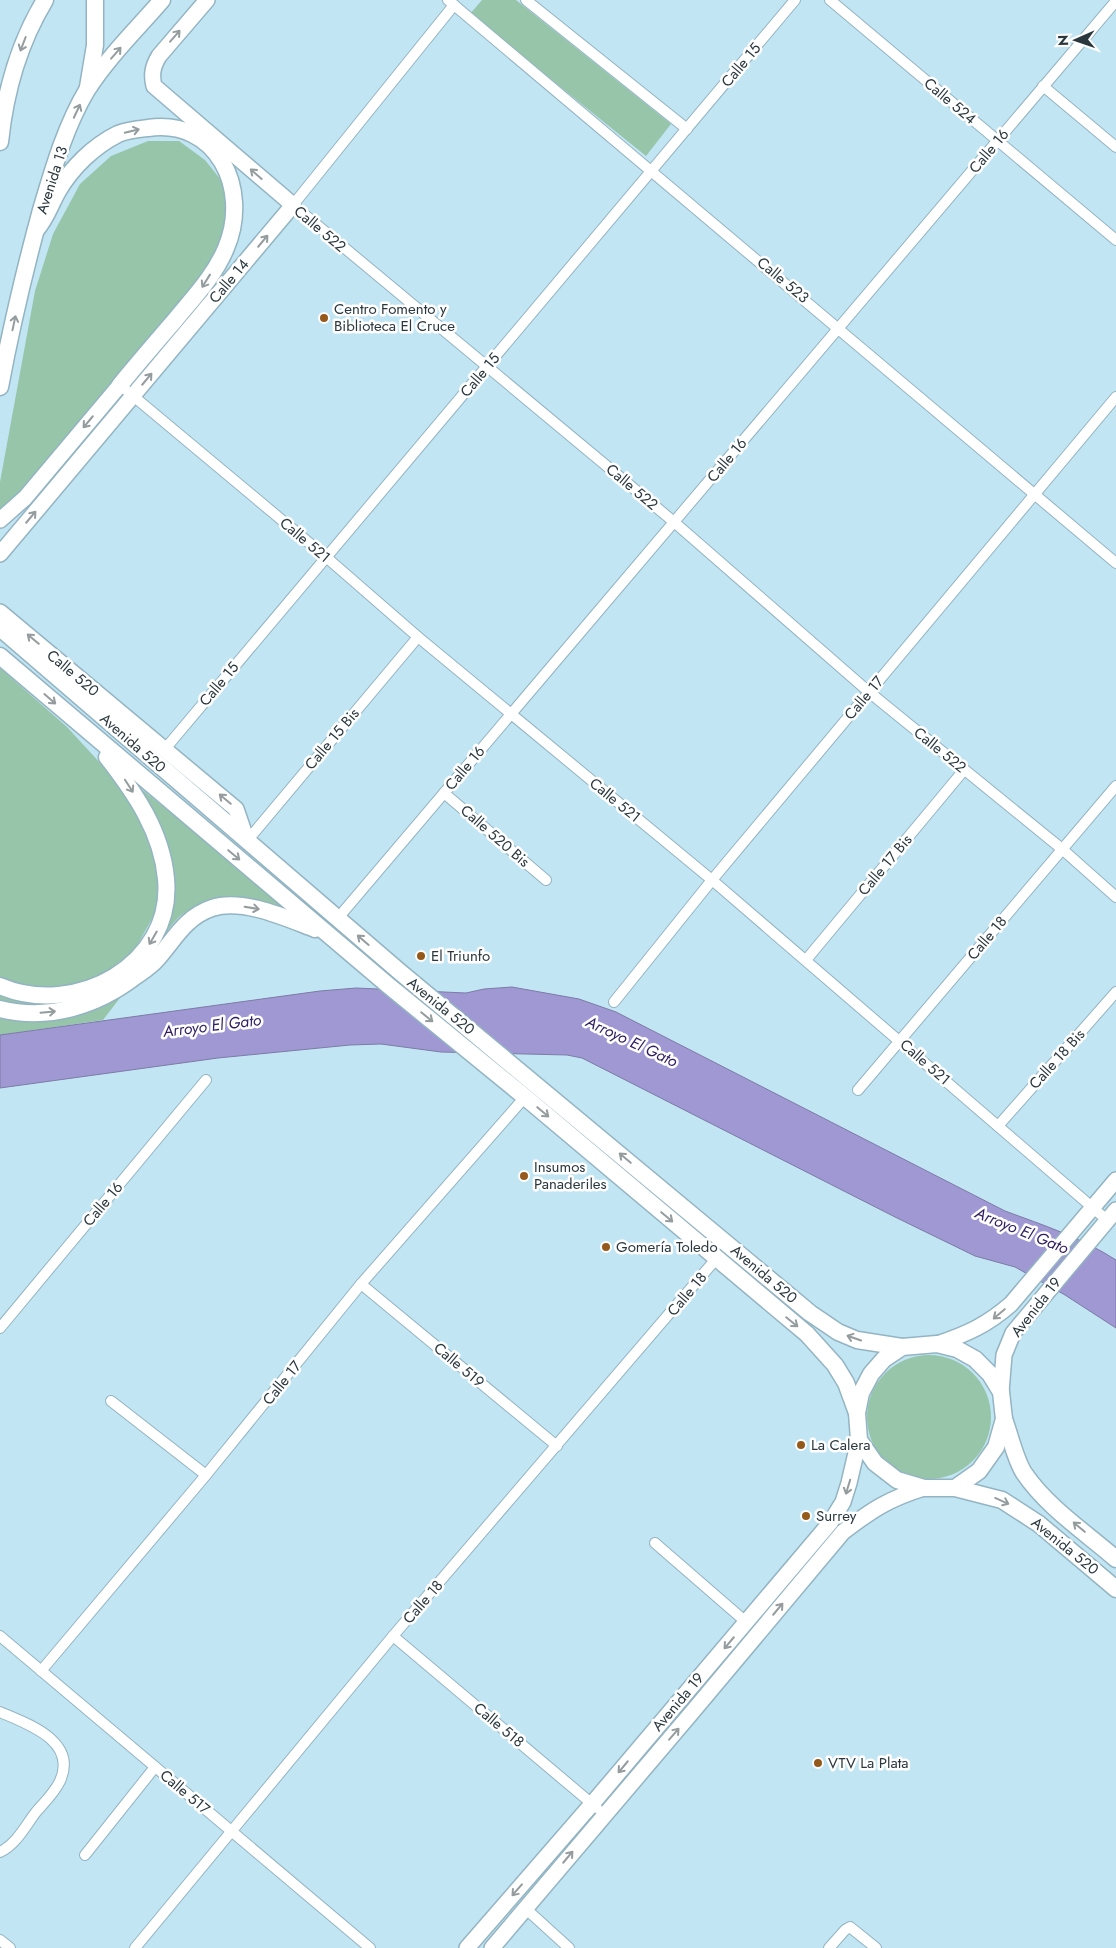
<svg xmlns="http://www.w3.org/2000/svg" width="1116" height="1948" viewBox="0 0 1116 1948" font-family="Jost,sans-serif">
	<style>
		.green { fill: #97c5aa }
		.water { fill: #9f98d3; stroke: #7c7ba6 }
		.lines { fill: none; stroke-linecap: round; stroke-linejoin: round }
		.street-casing { stroke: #93b4c2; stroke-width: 12 }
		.secondary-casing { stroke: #93b4c2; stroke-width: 18 }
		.primary-casing { stroke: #93b4c2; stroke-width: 19 }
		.street { stroke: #fff; stroke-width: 10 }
		.secondary { stroke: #fff; stroke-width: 15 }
		.primary { stroke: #fff; stroke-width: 16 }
		.oneway { stroke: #949c9e }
		.poi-dot { fill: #95591b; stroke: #fff; stroke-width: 2 }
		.labels { text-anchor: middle; stroke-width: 5; stroke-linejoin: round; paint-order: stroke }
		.street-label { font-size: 15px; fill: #2a383e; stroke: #fff }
		.poi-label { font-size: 15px; fill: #2a383e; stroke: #fff; text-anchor: start }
		.water-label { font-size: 16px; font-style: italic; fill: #301e63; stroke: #fff }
	</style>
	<rect width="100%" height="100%" fill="#c2e5f3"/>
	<g class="green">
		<path d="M 482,0 L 516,0 L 671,124 L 646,156 L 470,14 Z"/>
		<path d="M 148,141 L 179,141 L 205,160 L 221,180 L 227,202 L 222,241 L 205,271 L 20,494 L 0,509 L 0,482 L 35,291 L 53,234 L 80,184 L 111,156 Z"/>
		<path d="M 0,668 L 67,727 L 125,790 L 156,858 L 159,906 L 134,951 L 92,982 L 58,988 L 17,985 L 0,977 Z"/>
		<path d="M 134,783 L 297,915 C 282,909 266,902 250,900 C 228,897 195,902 178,918 C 164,932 156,952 142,966 C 105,1003 48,1011 0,1003 L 0,991 C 73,1020 170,973 173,890 C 175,854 151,813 134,783 Z"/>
		<path d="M 126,990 L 103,1020 L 0,1035 L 0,1015 Z"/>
		<circle cx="929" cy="1417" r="62"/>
	</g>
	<path class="water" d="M 512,987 L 579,999 L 616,1012 L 1005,1211 C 1043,1225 1082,1238 1116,1260 L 1116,1328 L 1065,1295 L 1015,1267 L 975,1256 L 895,1217 L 582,1058 L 567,1055 L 441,1052 L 381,1044 L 350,1045 L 218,1058 L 0,1088 L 0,1035 L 320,991 L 356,988 L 466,993 L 484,989 Z"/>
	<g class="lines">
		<g class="street-casing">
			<g id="street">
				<path d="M 448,0 L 1116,563"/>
				<path d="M 526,0 L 687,129"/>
				<path d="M 830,0 L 1116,240"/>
				<path d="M 454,5 L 293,205 L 674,522 L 869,692 L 1062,849 L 1116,897"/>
				<path d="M 1043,86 L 1116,147"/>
				<path d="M 120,385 L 326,557 L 418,637 L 712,880 L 1107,1220"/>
				<path d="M 165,749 L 795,0"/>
				<path d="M 444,793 L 546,880"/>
				<path d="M 247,841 L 418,637"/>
				<path d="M 338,918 L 1116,1"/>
				<path d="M 806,960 L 964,770"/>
				<path d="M 614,1002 L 712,880 L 1116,397"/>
				<path d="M 858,1090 L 1116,786"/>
				<path d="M 998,1126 L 1116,992"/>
				<path d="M 361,1284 L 557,1446"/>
				<path d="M 0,1328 L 206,1080"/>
				<path d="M 111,1401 L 206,1475"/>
				<path d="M 655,1543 L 746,1622"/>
				<path d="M 0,1636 L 370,1948"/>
				<path d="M 393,1636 L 597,1808"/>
				<path d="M 41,1671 L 206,1475 L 361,1284 L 525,1097"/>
				<path d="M 0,1712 C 28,1724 78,1741 60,1781 C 55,1792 44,1803 36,1812 C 26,1825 16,1845 0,1852"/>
				<path d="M 85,1855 L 155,1767"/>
				<path d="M 525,1908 L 569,1948"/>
				<path d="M 0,1940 L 10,1948"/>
				<path d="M 135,1948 L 393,1636 L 716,1259"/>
				<path d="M 829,1948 L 845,1930 L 850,1927 L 876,1948"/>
			</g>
		</g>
		<g class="secondary-casing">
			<g id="secondary">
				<path d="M 0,520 L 25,498 L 120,385"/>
				<path d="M 0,554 L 293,205 L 154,86 C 151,74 153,66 159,56 L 207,0"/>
				<path d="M 0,612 L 236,809 L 247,841"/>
				<path d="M 937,1344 C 967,1334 987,1325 1011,1304 L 1116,1180"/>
				<path d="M 1001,1392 L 1004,1355 L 1013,1333 L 1116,1210"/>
				<path d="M 467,1948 L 592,1804 L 830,1523 L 843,1502 L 849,1483 L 859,1440"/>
				<path d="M 492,1948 L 694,1710 L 843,1532 C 872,1510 888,1499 924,1488"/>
			</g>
		</g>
		<g class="primary-casing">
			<g id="primary">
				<path d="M 88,87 L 95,45 L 95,0"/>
				<path d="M 0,142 C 5,93 19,43 45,0"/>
				<path d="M 36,230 C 47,217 50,205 58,191 C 72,167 94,146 118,134 C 127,130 138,129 148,128 C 217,118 251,189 226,248 C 215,275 194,297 176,319 C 157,341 138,363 120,385"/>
				<path d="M 0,387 C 11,328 25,269 41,210 C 53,170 65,127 87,90 C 108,57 137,29 162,0"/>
				<path d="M 0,628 L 400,972 L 810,1313 L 838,1332 L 857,1340 L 902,1347"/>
				<path d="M 0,656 L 389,986 L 525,1097 L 807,1334 L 835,1365 L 846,1383 L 857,1413"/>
				<path d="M 0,986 C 75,1018 174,965 166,879 C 162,832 135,793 107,757"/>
				<path d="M 0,1009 C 49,1021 97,1006 136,976 C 143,971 151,966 157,959 C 174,940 185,917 212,908 C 243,898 286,918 315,929"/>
				<path d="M 1004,1419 C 1010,1435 1015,1459 1024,1473 C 1047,1507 1085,1532 1116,1559"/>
				<path d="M 955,1488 L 979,1471 L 996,1447 L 1004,1419 L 1001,1392 L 990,1374 L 975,1359 L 957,1349 L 937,1344 L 902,1347 L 884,1359 L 871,1374 L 861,1393 L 857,1413 L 859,1440 L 875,1463 L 897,1480 L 924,1488 L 955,1488 L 1002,1500 L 1039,1524 L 1116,1589"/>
			</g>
		</g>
		<use href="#street" class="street"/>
		<use href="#secondary" class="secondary"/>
		<use href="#primary" class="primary"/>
	</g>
	<defs><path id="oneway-shaft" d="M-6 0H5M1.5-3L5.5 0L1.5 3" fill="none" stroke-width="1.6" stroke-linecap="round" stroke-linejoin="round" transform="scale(1.25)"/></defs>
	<g class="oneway">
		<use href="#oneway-shaft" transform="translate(175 36) rotate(-49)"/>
		<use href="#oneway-shaft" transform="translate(23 44) rotate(111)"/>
		<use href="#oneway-shaft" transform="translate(116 53) rotate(-49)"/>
		<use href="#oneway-shaft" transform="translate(77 111) rotate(-65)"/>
		<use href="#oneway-shaft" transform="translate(132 131) rotate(-13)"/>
		<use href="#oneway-shaft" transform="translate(256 174) rotate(-139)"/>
		<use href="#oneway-shaft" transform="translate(263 241) rotate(-50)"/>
		<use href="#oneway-shaft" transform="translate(206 281) rotate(122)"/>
		<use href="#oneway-shaft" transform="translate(14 323) rotate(-78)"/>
		<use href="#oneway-shaft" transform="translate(147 379) rotate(-50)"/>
		<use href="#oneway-shaft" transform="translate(88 422) rotate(130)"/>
		<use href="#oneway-shaft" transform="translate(31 517) rotate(-50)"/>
		<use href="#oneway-shaft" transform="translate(33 639) rotate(-140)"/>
		<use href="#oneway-shaft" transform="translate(50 699) rotate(41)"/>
		<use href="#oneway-shaft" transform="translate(129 786) rotate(57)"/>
		<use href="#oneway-shaft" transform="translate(225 799) rotate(-140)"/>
		<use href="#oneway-shaft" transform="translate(234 855) rotate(40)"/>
		<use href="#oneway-shaft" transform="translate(252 908) rotate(9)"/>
		<use href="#oneway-shaft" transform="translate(153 938) rotate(120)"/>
		<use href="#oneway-shaft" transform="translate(363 940) rotate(-139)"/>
		<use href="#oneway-shaft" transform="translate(48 1012) rotate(-5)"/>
		<use href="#oneway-shaft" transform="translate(427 1017) rotate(39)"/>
		<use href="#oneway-shaft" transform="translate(543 1112) rotate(40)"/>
		<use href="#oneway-shaft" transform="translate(625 1158) rotate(-140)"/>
		<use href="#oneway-shaft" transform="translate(667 1217) rotate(40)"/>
		<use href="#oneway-shaft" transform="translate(999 1314) rotate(140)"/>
		<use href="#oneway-shaft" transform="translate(792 1322) rotate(39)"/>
		<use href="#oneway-shaft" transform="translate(854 1338) rotate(-161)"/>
		<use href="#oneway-shaft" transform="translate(848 1487) rotate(107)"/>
		<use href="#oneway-shaft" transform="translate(1002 1501) rotate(24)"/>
		<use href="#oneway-shaft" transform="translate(1079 1527) rotate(-140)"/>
		<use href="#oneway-shaft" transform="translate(778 1609) rotate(-50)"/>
		<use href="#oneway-shaft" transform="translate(729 1643) rotate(130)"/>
		<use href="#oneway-shaft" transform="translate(674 1734) rotate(-49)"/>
		<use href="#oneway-shaft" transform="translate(623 1767) rotate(130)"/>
		<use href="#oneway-shaft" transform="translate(568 1857) rotate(-50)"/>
		<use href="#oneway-shaft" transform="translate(517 1890) rotate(131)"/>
	</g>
	<g class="poi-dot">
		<circle cx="324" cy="318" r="5"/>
		<circle cx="421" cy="956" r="5"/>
		<circle cx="524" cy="1176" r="5"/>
		<circle cx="606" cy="1247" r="5"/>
		<circle cx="801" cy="1445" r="5"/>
		<circle cx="806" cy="1516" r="5"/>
		<circle cx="818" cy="1763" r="5"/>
	</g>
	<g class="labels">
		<g class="street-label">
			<text transform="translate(741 65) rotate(-50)" y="5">Calle 15</text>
			<text transform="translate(950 101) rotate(40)" y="5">Calle 524</text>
			<text transform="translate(989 151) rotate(-50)" y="5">Calle 16</text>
			<text transform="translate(52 180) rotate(-72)" y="5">Avenida 13</text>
			<text transform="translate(320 229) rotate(40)" y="5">Calle 522</text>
			<text transform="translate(783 280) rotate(40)" y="5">Calle 523</text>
			<text transform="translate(229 281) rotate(-50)" y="5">Calle 14</text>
			<text transform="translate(480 375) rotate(-50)" y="5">Calle 15</text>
			<text transform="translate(727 460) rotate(-50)" y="5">Calle 16</text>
			<text transform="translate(632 487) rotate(40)" y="5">Calle 522</text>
			<text transform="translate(305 540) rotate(40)" y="5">Calle 521</text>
			<text transform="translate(73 673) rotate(40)" y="5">Calle 520</text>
			<text transform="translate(219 684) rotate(-50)" y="5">Calle 15</text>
			<text transform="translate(864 698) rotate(-50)" y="5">Calle 17</text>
			<text transform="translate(332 739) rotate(-50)" y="5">Calle 15 Bis</text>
			<text transform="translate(133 743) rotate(41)" y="5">Avenida 520</text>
			<text transform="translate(940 750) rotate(39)" y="5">Calle 522</text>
			<text transform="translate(465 768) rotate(-50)" y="5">Calle 16</text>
			<text transform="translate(615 800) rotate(39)" y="5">Calle 521</text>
			<text transform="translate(495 836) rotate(41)" y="5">Calle 520 Bis</text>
			<text transform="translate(885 865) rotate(-50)" y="5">Calle 17 Bis</text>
			<text transform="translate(987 938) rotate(-50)" y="5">Calle 18</text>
			<text transform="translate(441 1006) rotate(39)" y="5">Avenida 520</text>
			<text transform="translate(1057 1059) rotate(-48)" y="5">Calle 18 Bis</text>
			<text transform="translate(925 1062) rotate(41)" y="5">Calle 521</text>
			<text transform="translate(103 1204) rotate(-50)" y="5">Calle 16</text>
			<text transform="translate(764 1274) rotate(40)" y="5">Avenida 520</text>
			<text transform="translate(687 1294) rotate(-50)" y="5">Calle 18</text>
			<text transform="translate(1036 1307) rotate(-52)" y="5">Avenida 19</text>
			<text transform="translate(459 1365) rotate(40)" y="5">Calle 519</text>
			<text transform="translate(282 1383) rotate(-51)" y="5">Calle 17</text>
			<text transform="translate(1065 1546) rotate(39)" y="5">Avenida 520</text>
			<text transform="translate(423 1602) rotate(-49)" y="5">Calle 18</text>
			<text transform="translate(678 1702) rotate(-50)" y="5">Avenida 19</text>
			<text transform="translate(499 1725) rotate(40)" y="5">Calle 518</text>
			<text transform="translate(185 1792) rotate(40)" y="5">Calle 517</text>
		</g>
		<g class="poi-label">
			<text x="334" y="314">Centro Fomento y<tspan x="334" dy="17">Biblioteca El Cruce</tspan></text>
			<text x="431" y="961">El Triunfo</text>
			<text x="534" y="1172">Insumos<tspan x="534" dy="17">Panaderiles</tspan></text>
			<text x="616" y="1252">Gomería Toledo</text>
			<text x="811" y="1450">La Calera</text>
			<text x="816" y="1521">Surrey</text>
			<text x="828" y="1768">VTV La Plata</text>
		</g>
		<g class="water-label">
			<text transform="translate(212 1025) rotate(-7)" y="6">Arroyo El Gato</text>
			<text transform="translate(632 1041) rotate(25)" y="6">Arroyo El Gato</text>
			<text transform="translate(1022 1230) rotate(22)" y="6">Arroyo El Gato</text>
		</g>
	</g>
	<g transform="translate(1076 40) rotate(268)" stroke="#ffffff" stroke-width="4" paint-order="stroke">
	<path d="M0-4L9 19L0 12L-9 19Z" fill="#2a383e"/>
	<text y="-8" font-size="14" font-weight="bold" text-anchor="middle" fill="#2a383e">N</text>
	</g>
</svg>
